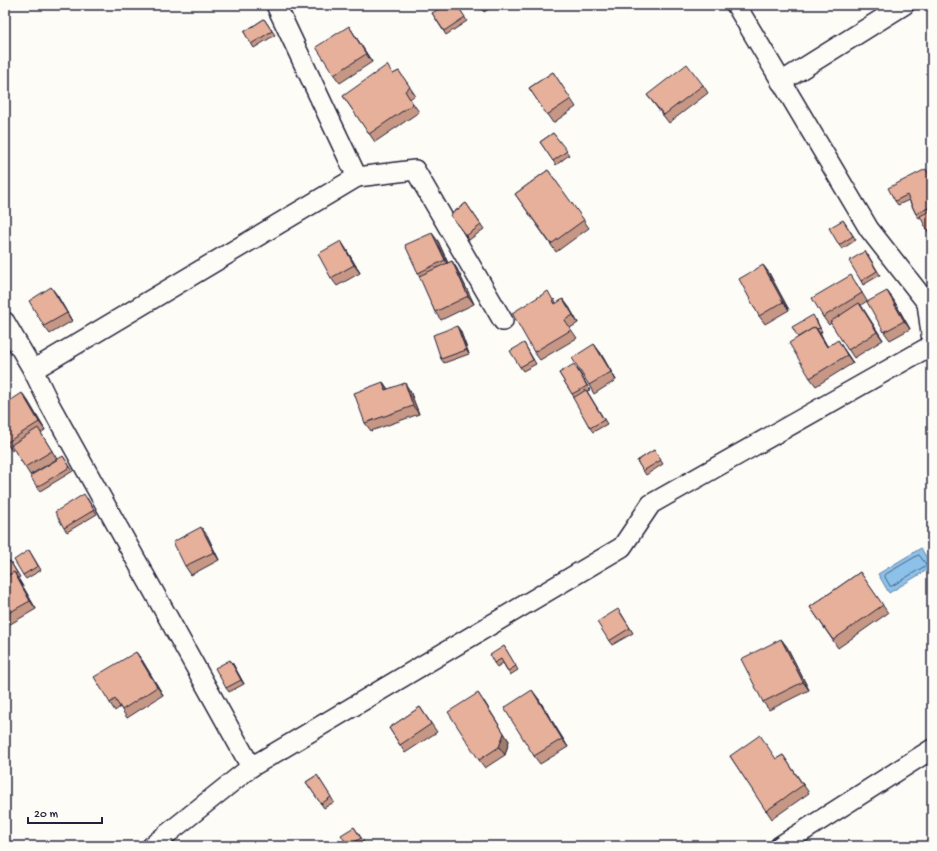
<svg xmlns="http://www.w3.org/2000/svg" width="937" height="851" viewBox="0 0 937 851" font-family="'Gochi Hand',sans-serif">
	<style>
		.water { fill: #8cc1ea; stroke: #6281a4 }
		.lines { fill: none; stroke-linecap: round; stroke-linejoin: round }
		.shore { stroke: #4c6281; stroke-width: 1 }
		.minor-casing { stroke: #22223b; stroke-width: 22 }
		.minor { stroke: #fdfcf7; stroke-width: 19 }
		.wall { fill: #c69784; stroke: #22223b }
		.shaded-wall { fill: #a17b6c; stroke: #22223b }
		.building { fill: #e6b09a; stroke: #22223b }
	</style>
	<rect width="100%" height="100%" fill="#fdfcf7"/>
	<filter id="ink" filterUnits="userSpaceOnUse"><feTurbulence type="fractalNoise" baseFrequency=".025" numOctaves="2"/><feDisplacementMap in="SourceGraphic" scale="8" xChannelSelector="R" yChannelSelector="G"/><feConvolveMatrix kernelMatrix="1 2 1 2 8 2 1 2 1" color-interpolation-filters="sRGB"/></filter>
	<g filter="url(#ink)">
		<path class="water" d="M 921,548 L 932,567 L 889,593 L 878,574 Z"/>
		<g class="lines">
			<path class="shore" d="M 919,555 L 926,564 L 925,566 L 892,586 L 890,586 L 885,577 L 885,575 Z"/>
			<g class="minor-casing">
				<g id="minor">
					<path d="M 276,5 L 357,177 L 415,170 L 503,321"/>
					<path d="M 736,5 L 869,229 L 927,303 L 932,341"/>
					<path d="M 781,82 L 904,5"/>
					<path d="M 5,322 L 33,370 L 50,405 L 251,767"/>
					<path d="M 33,370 L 357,177"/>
					<path d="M 152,846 L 251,767 L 622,547 L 651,504 L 932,345"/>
					<path d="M 780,846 L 932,749"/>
				</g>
			</g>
			<use href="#minor" class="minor"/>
		</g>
		<g class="wall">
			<path d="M 457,5 L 467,21 L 446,35 L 432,13 Z"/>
			<path d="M 479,5 L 495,5 L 484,12 Z"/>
			<path d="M 264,19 L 275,35 L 254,48 L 244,32 Z"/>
			<path d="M 354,34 L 372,62 L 340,83 L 334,75 Z"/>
			<path d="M 399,71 L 415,95 L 410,99 L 419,112 L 375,142 L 343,96 L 393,74 Z"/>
			<path d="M 553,72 L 576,107 L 553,123 L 529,88 Z"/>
			<path d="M 703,85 L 708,93 L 669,123 L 647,95 Z"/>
			<path d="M 553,133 L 569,155 L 556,165 L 540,142 Z"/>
			<path d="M 548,170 L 589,228 L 556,252 L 515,194 Z"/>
			<path d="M 929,173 L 932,179 L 932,233 L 930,234 L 927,230 L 921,217 L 919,218 L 916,214 L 909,200 L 898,205 L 895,201 Z"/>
			<path d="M 466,203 L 484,229 L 469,240 L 450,215 Z"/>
			<path d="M 843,220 L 856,240 L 842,249 L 839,245 Z"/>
			<path d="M 341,241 L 346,249 L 360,273 L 337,286 L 331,278 Z"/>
			<path d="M 438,241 L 448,263 L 452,261 L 457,269 L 474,304 L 441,320 L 435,312 L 420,276 L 418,273 Z"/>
			<path d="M 868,255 L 880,275 L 863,285 L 861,281 Z"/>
			<path d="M 763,265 L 769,273 L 789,310 L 765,324 L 759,316 Z"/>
			<path d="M 856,283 L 867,301 L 861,305 L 883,340 L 854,358 L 831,323 L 829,325 L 823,317 Z"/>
			<path d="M 887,291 L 893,299 L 910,329 L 890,340 L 884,332 Z"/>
			<path d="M 57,295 L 72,321 L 50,334 L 44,326 Z"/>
			<path d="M 554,299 L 556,303 L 569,307 L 578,323 L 570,328 L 577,338 L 540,360 L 534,352 Z"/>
			<path d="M 816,319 L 822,332 L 820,333 L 827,346 L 843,348 L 853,363 L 816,386 L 810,378 L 798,337 Z"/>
			<path d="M 460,330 L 469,354 L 444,363 L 441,359 Z"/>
			<path d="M 524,343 L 536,364 L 523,371 L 520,367 Z"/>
			<path d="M 600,352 L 616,380 L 594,394 L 589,385 Z"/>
			<path d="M 577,368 L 590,390 L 587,391 L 607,424 L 593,432 L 590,428 L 574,397 L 559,373 Z"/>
			<path d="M 383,382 L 388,389 L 410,391 L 419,414 L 371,431 L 365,423 Z"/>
			<path d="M 22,393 L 28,401 L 45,430 L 41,433 L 57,459 L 30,475 L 14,449 L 12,451 L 5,441 Z"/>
			<path d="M 654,450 L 663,464 L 646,475 L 637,461 Z"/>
			<path d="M 63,456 L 73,471 L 40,491 L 37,487 Z"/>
			<path d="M 87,498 L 97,514 L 67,532 L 64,528 Z"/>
			<path d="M 207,535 L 219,560 L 191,575 L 185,566 Z"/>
			<path d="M 29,550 L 41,570 L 26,579 L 23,575 Z"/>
			<path d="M 10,561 L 20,577 L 18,578 L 36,609 L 7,626 L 5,623 L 5,564 Z"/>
			<path d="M 860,572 L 888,613 L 838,648 L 810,607 Z"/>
			<path d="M 621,613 L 633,633 L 612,645 L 609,641 Z"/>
			<path d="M 781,639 L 787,647 L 809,690 L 769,710 L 763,702 Z"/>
			<path d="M 504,646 L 518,670 L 510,675 L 503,663 L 497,667 L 494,663 Z"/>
			<path d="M 142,660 L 163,695 L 127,718 L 120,707 L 115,711 L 110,703 Z"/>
			<path d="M 230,660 L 233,664 L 244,684 L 229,692 L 226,688 Z"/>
			<path d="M 538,698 L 568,747 L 540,764 L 534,756 Z"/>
			<path d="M 484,701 L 509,741 L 505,755 L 485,768 L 479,760 Z"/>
			<path d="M 420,707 L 437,732 L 405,753 L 389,728 Z"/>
			<path d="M 783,755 L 809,793 L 772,819 L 730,756 L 776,759 Z"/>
			<path d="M 317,775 L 334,802 L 324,808 L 306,782 Z"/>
			<path d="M 354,827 L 364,842 L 358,846 L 348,846 Z"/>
		</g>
		<g class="shaded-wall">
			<path d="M 349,26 L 354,34 L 372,62 L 366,54 Z"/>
			<path d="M 432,233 L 438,241 L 450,268 L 445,260 Z"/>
			<path d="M 341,241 L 346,249 L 360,273 L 354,265 Z"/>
			<path d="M 452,261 L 457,269 L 474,304 L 468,296 Z"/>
			<path d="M 763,265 L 769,273 L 789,310 L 783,302 Z"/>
			<path d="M 51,287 L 57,295 L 72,321 L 67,313 Z"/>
			<path d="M 887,291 L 893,299 L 910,329 L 904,321 Z"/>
			<path d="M 563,299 L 569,307 L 578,323 Z"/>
			<path d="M 859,303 L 864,311 L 883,340 L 877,332 Z"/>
			<path d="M 457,326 L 460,330 L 469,354 L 466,350 Z"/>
			<path d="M 815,327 L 821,335 L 832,355 L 827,347 Z"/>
			<path d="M 838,340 L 843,348 L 853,363 L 847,355 Z"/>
			<path d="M 594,344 L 600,352 L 616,380 L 611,372 Z"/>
			<path d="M 383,382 L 388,390 L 385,390 Z"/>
			<path d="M 405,383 L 410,391 L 419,414 L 413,406 Z"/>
			<path d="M 22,393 L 28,401 L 45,430 L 39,422 Z"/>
			<path d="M 201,527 L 207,535 L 219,560 L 214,552 Z"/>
			<path d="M 14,572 L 19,580 L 36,609 L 30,601 Z"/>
			<path d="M 781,639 L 787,647 L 809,690 L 803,682 Z"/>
			<path d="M 136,652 L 142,660 L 163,695 L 157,687 Z"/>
			<path d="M 230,660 L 233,664 L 244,684 L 241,680 Z"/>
			<path d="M 532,690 L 538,698 L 568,747 L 562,739 Z"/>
			<path d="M 478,693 L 509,741 L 505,755 L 499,747 Z"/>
		</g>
		<g class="building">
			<path d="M 445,5 L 457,5 L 465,17 L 444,31 L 432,13 Z"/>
			<path d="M 479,5 L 486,5 L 481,8 Z"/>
			<path d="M 264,19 L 272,31 L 251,44 L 244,32 Z"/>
			<path d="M 349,26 L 366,54 L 334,75 L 316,47 Z"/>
			<path d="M 687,64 L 703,85 L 664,115 L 647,95 Z"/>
			<path d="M 387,65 L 393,74 L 399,71 L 410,87 L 405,91 L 413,104 L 369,134 L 343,96 Z"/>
			<path d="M 553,72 L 571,99 L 547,115 L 529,88 Z"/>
			<path d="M 553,133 L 567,151 L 553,161 L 540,142 Z"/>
			<path d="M 926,169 L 932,181 L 932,183 L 930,183 L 932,186 L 932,206 L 916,214 L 907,195 L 895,201 L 888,188 Z"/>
			<path d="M 548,170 L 584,220 L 551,244 L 515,194 Z"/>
			<path d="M 466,203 L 481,225 L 466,236 L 450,215 Z"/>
			<path d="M 932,210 L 932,228 L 927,230 L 920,216 Z"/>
			<path d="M 843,220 L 853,236 L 839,245 L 829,228 Z"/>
			<path d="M 432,233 L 445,260 L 418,273 L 405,245 Z"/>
			<path d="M 341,241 L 354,265 L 331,278 L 318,254 Z"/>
			<path d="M 865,251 L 877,271 L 861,281 L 849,261 Z"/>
			<path d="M 452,261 L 468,296 L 435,312 L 419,276 Z"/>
			<path d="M 763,265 L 783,302 L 759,316 L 739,279 Z"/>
			<path d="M 851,275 L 862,293 L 823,317 L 812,298 Z"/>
			<path d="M 51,287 L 67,313 L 44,326 L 29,301 Z"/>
			<path d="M 548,291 L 555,304 L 563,299 L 573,315 L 565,320 L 571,330 L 534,352 L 512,313 Z"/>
			<path d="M 887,291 L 904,321 L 884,332 L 867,302 Z"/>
			<path d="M 859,303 L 877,332 L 848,350 L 830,322 Z"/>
			<path d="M 813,315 L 820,328 L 817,329 L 815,327 L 798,337 L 792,327 Z"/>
			<path d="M 457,326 L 466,350 L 441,359 L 433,335 Z"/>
			<path d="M 815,327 L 827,347 L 838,340 L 847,355 L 810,378 L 789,343 Z"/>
			<path d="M 524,343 L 533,360 L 520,367 L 510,351 Z"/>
			<path d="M 594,344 L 611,372 L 589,385 L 572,358 Z"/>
			<path d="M 574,364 L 587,386 L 572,394 L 559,373 Z"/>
			<path d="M 383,382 L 385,390 L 405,383 L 413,406 L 365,423 L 354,393 Z"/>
			<path d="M 586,390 L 604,420 L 590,428 L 573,398 Z"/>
			<path d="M 22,393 L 39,422 L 6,443 L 5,441 L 5,404 Z"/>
			<path d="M 38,428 L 52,451 L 25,467 L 11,445 Z"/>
			<path d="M 654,450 L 661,460 L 643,471 L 637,461 Z"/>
			<path d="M 63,456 L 70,467 L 37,487 L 30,476 Z"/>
			<path d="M 84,494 L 94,510 L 64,528 L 55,512 Z"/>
			<path d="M 201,527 L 214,552 L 185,566 L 173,542 Z"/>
			<path d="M 29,550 L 38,566 L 23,575 L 14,560 Z"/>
			<path d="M 10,561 L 17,573 L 15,574 L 14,572 L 5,577 L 5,564 Z"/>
			<path d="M 14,572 L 30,601 L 5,615 L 5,577 Z"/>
			<path d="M 860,572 L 883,605 L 833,640 L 810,607 Z"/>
			<path d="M 618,609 L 630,628 L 609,641 L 597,622 Z"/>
			<path d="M 781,639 L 803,682 L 763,702 L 741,659 Z"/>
			<path d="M 504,646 L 516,666 L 508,671 L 501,659 L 494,663 L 490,655 Z"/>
			<path d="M 136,652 L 157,687 L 122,710 L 115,699 L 110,703 L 94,677 Z"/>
			<path d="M 230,660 L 241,680 L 226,688 L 215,668 Z"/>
			<path d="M 532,690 L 562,739 L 534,756 L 504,708 Z"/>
			<path d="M 478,693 L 504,733 L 499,747 L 479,760 L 448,712 Z"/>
			<path d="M 420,707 L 431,724 L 400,745 L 389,728 Z"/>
			<path d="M 760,735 L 776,759 L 783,755 L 803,785 L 766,811 L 730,756 Z"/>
			<path d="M 317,775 L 331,797 L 321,804 L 306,782 Z"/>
			<path d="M 354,827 L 361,838 L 348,846 L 341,835 Z"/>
		</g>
	</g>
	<rect width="937" height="851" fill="none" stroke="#fdfcf7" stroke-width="20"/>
	<rect x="10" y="10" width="917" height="831" fill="none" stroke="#22223b" stroke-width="1.5" filter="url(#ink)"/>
	<path d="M28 817v6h74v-6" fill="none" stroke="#22223b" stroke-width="2"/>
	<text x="34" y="817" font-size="12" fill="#22223b" stroke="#fdfcf7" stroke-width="3" paint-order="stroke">20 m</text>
</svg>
